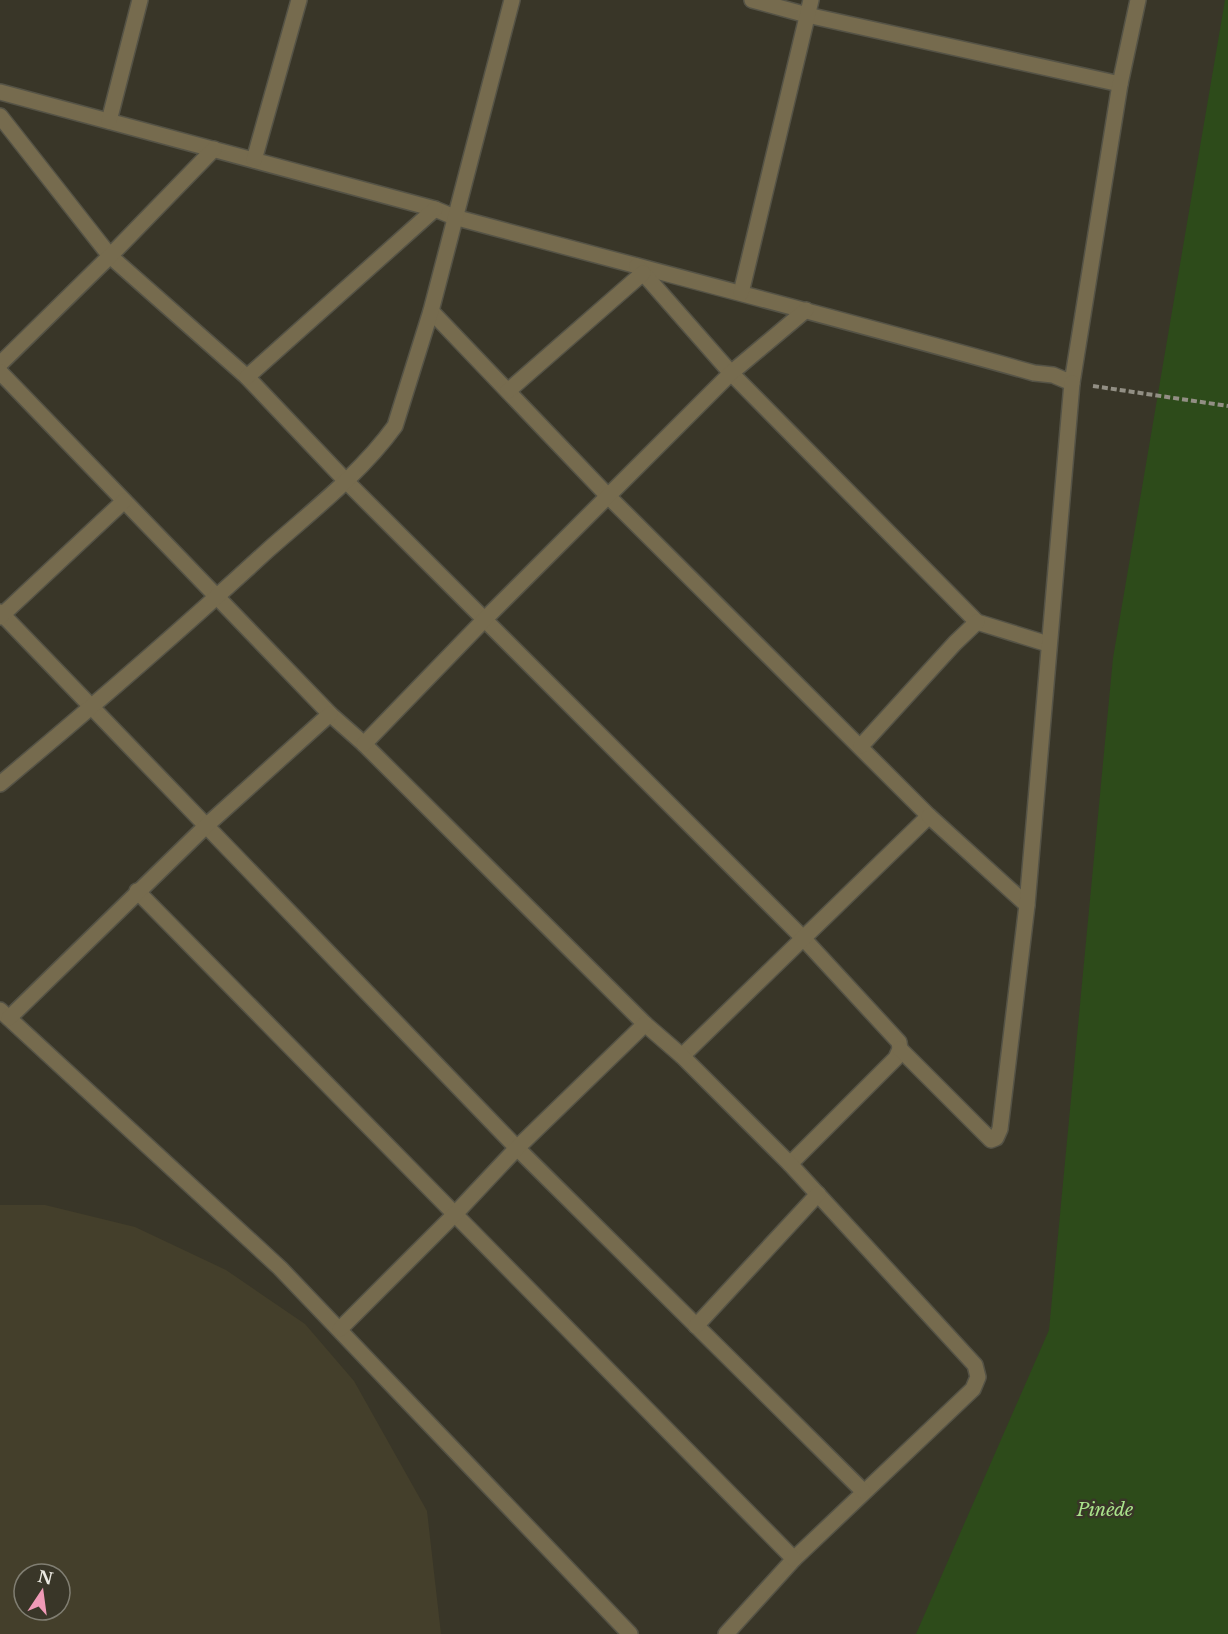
<svg xmlns="http://www.w3.org/2000/svg" width="1228" height="1634" viewBox="0 0 1228 1634" font-family="'Libre Baskerville',serif">
	<style>
		.built { fill: #443f2b; fill-rule: evenodd }
		.green { fill: #2d4b1a }
		.lines { fill: none; stroke-linecap: round; stroke-linejoin: round }
		.street-casing { stroke: #555346; stroke-width: 18 }
		.path { stroke: #928f84; stroke-width: 4; stroke-dasharray: 6 3; stroke-linecap: butt }
		.street { stroke: #766b4e; stroke-width: 15 }
		.labels { text-anchor: middle; stroke-width: 5; stroke-linejoin: round; paint-order: stroke }
		.park-label { font-size: 18px; font-style: italic; fill: #aae38b; stroke: #393628 }
	</style>
	<rect width="100%" height="100%" fill="#393628"/>
	<path class="built" d="M 0,1205 L 45,1205 L 135,1227 L 226,1270 L 305,1324 L 354,1381 L 427,1511 L 441,1634 L 0,1634 ZM 24,1574 L 60,1574 L 60,1610 L 24,1610 Z"/>
	<path class="green" d="M 1225,0 L 1228,0 L 1228,1634 L 916,1634 L 1049,1330 L 1113,658 Z"/>
	<g class="lines">
		<g class="street-casing">
			<g id="street">
				<path d="M 752,0 L 807,15 L 1120,84"/>
				<path d="M 0,92 L 435,209 L 454,217 C 647,269 841,319 1034,373 L 1053,375 L 1072,383 L 1120,84 L 1138,0"/>
				<path d="M 0,116 L 110,256 L 247,377 L 345,480 L 803,938 L 899,1042 L 900,1049 L 896,1058 L 790,1164"/>
				<path d="M 109,121 L 140,0"/>
				<path d="M 254,160 L 299,0"/>
				<path d="M 637,266 L 731,373 L 977,622 L 1048,644"/>
				<path d="M 741,293 L 811,0"/>
				<path d="M 431,311 L 608,496 L 929,816 L 682,1056"/>
				<path d="M 0,364 L 110,256 L 214,149"/>
				<path d="M 0,372 L 330,714 L 364,744 L 645,1024 L 682,1056 L 790,1164 L 975,1365 L 978,1377 L 973,1389 L 794,1559 L 726,1634"/>
				<path d="M 247,377 L 435,209"/>
				<path d="M 508,391 L 643,273"/>
				<path d="M 0,612 L 517,1148 L 863,1491"/>
				<path d="M 0,617 L 124,501"/>
				<path d="M 364,744 L 485,619 L 731,373 L 806,310"/>
				<path d="M 861,746 L 955,643 L 977,622"/>
				<path d="M 0,784 C 91,708 181,630 268,550 C 312,511 361,473 395,426 L 431,311 L 512,0"/>
				<path d="M 929,816 L 1027,905"/>
				<path d="M 137,891 L 794,1559"/>
				<path d="M 0,1010 L 280,1268 L 630,1634"/>
				<path d="M 9,1018 L 207,825 L 330,714"/>
				<path d="M 900,1049 L 991,1140 L 996,1138 L 1000,1129 L 1027,905 L 1072,383"/>
				<path d="M 696,1326 L 818,1194"/>
				<path d="M 340,1329 L 455,1214 L 517,1148 L 645,1024"/>
			</g>
		</g>
		<path class="path" d="M 1093,386 L 1228,406"/>
		<use href="#street" class="street"/>
	</g>
	<g class="labels">
		<g class="park-label">
			<text x="1105" y="1516">Pinède</text>
		</g>
	</g>
	<g transform="translate(42 1592) rotate(13)"><circle r="28" fill="#393628" stroke="#807e72" stroke-width="1.5"/>
	<path d="M0-4.5L10 22L0 15L-10 22Z" fill="#f09ab7"/>
	<text y="-9" font-size="16" font-weight="bold" text-anchor="middle" fill="#ebe9e1">N</text>
	</g>
</svg>
